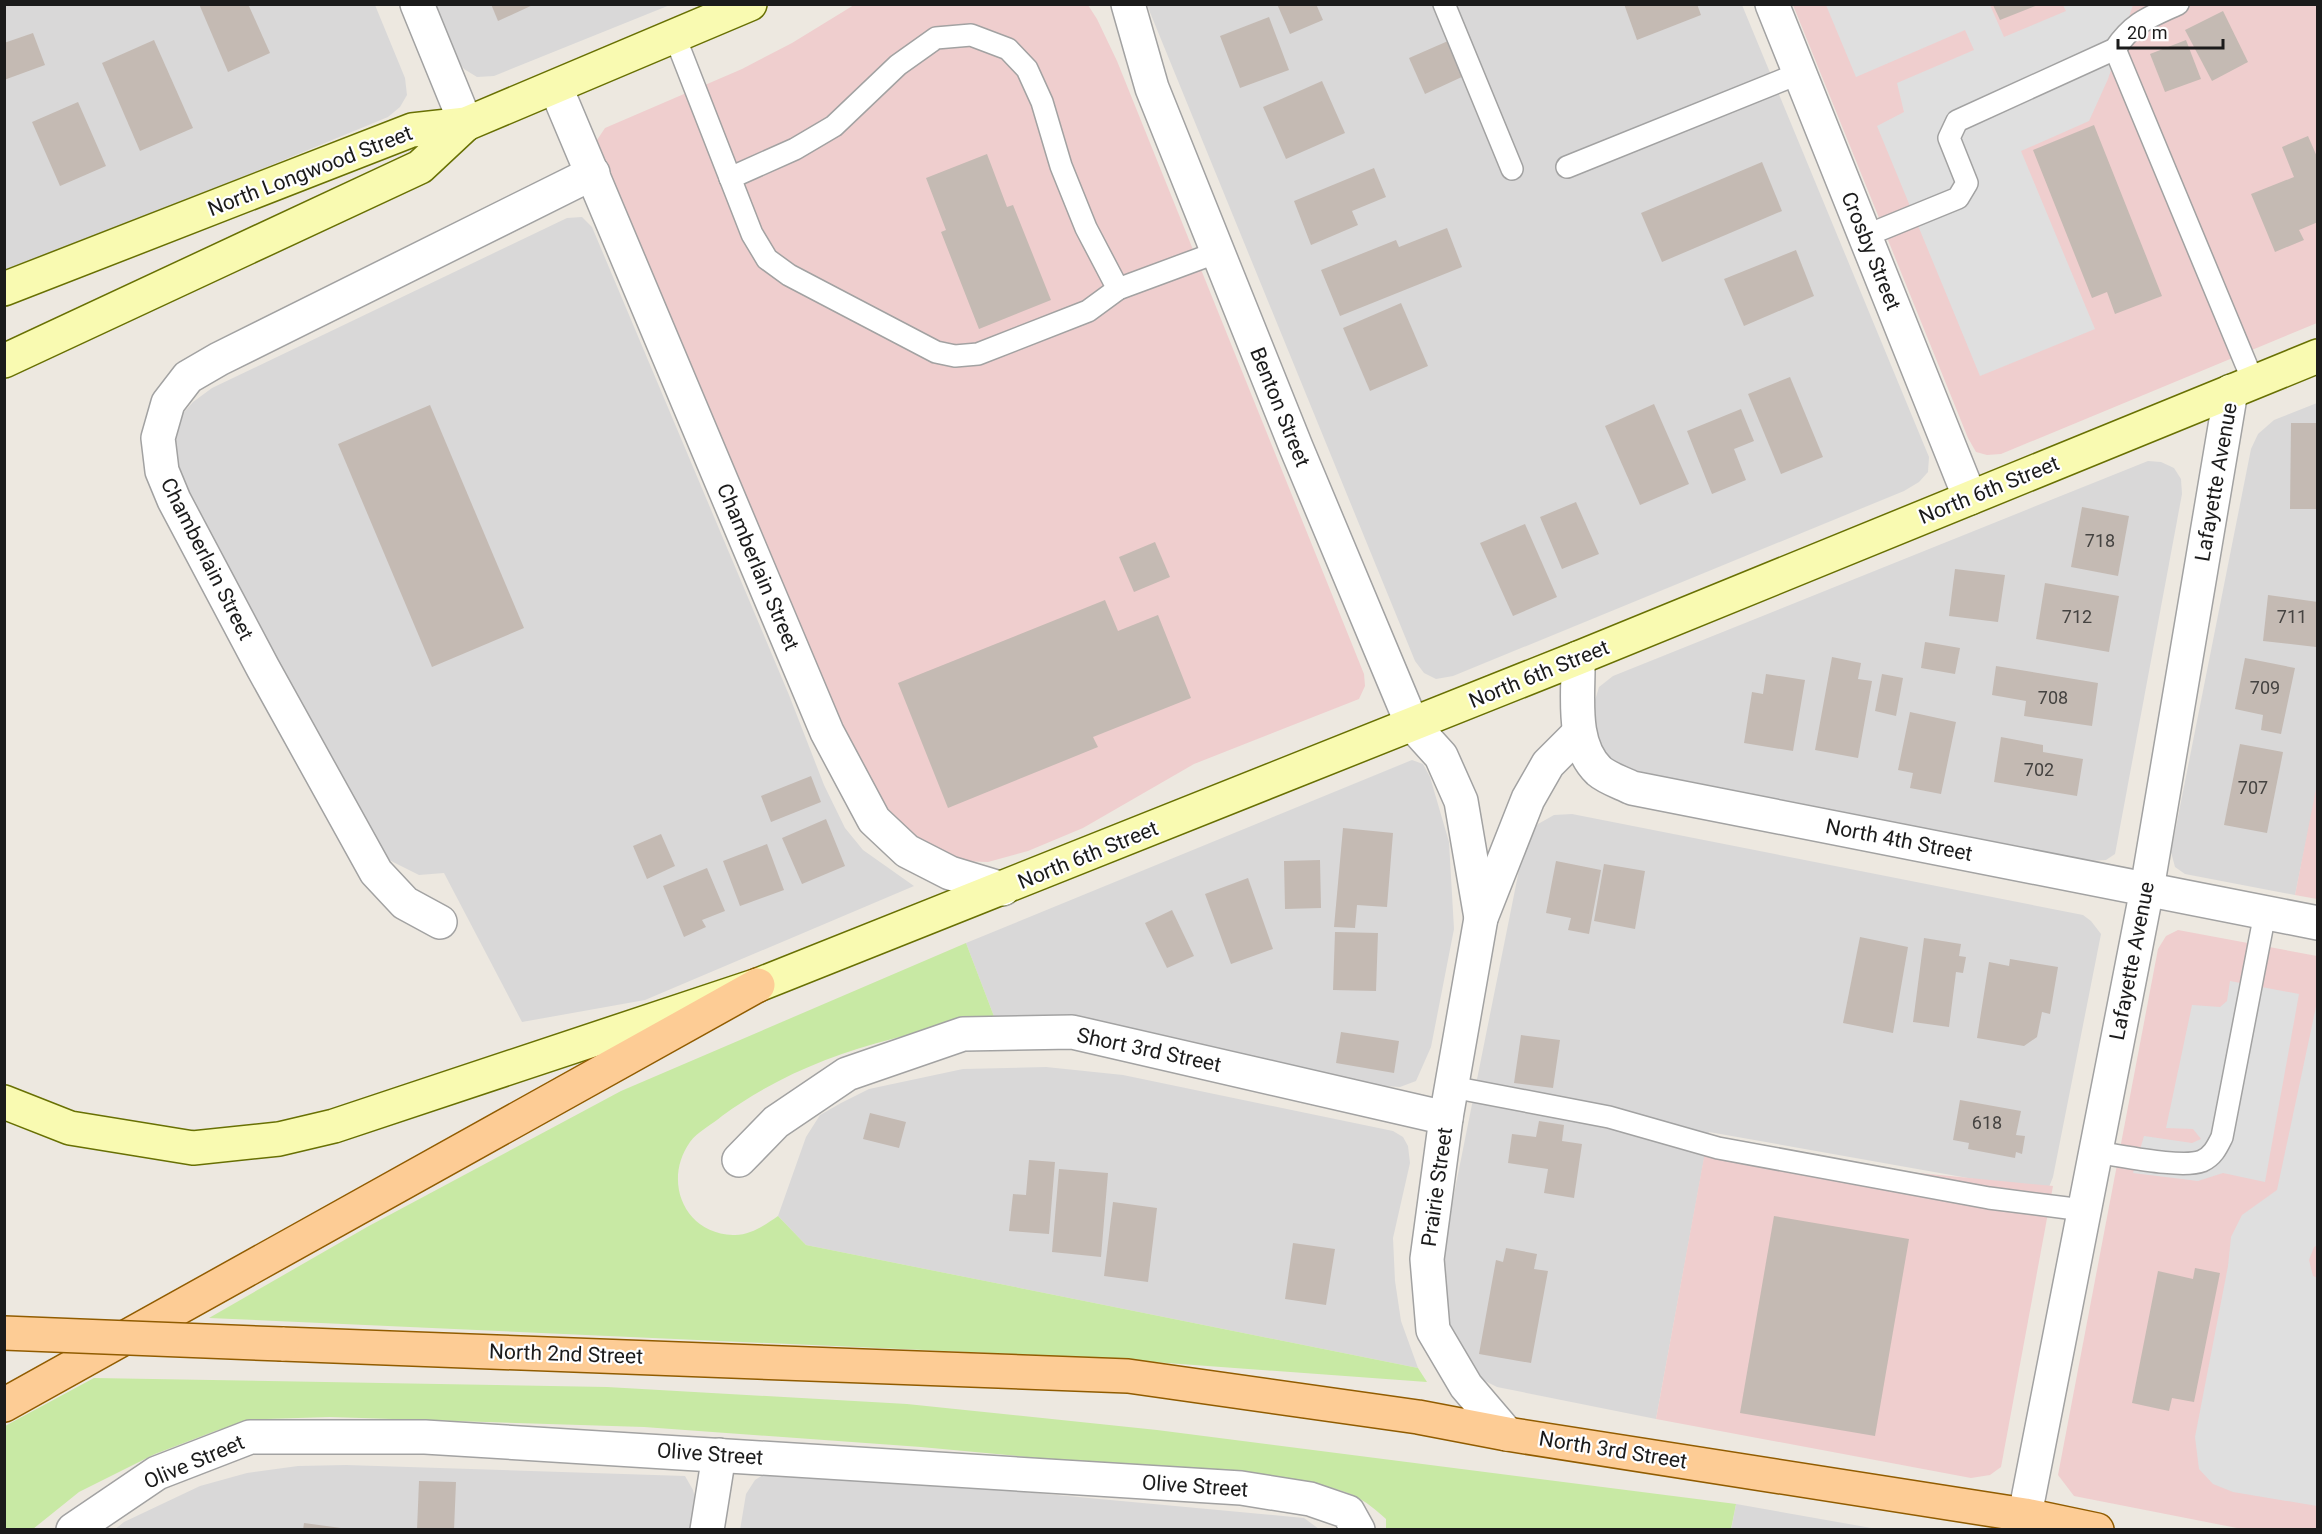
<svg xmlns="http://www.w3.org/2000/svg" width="2322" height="1534" viewBox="0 0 2322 1534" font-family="Roboto,sans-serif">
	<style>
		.residential { fill: #d9d8d8 }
		.commercial { fill: #efcece }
		.grass { fill: #c8e9a4 }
		.parking { fill: #dfdfdf }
		.building { fill: #c4bab3 }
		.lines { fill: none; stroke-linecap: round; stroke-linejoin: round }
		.lane-casing { stroke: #a2a2a2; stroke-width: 24 }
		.street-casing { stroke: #a2a2a2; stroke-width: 36 }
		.secondary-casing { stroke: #687003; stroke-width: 36 }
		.primary-casing { stroke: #915c00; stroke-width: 36 }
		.lane { stroke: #fff; stroke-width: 21 }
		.street { stroke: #fff; stroke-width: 33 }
		.secondary { stroke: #f9fab1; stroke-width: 33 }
		.primary { stroke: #fdcc95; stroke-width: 33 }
		.primary-bridge-casing { stroke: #915c00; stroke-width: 36; stroke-linecap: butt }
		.primary-bridge { stroke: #fdcc95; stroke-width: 33 }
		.labels { text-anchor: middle; stroke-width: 4.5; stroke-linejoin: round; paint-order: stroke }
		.number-label { font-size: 18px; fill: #454341 }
		.street-label { font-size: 21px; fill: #1b1b1b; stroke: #fff }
	</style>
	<rect width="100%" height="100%" fill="#ede8e0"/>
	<g class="residential">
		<path d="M 5,5 L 375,5 L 405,78 L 407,95 L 400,107 L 388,117 L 5,275 Z"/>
		<path d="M 432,5 L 670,5 L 494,76 L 477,77 L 464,69 L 452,53 Z"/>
		<path d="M 1147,5 L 1742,5 L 1929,457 L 1928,472 L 1919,482 L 1904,491 L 1453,676 L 1436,679 L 1424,673 L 1415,661 Z"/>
		<path d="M 582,217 L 592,227 L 789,695 L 824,785 L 845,828 L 863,850 L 914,886 L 645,1000 L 522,1022 L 444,873 L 419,875 L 379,855 L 176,484 L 169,454 L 177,420 L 193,402 L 212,388 L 567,218 Z"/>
		<path d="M 2317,403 L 2318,784 L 2295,895 L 2185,874 L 2175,867 L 2171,852 L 2251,449 L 2258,434 L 2274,420 Z"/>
		<path d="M 2148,461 L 2161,462 L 2174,468 L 2181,479 L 2182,494 L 2115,854 L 2106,860 L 2090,861 L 1622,768 L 1601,749 L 1595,729 L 1593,707 L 1599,687 L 1613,676 Z"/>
		<path d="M 1412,760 L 1423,764 L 1430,777 L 1449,842 L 1454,929 L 1431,1047 L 1416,1081 L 1400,1087 L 1384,1086 L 1038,1022 L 995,1019 L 966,943 Z"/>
		<path d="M 1572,814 L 2083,915 L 2091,921 L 2101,934 L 2053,1177 L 2047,1192 L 1709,1132 L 1656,1419 L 1497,1387 L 1471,1374 L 1442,1314 L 1442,1275 L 1447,1229 L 1525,840 L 1538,824 L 1554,815 Z"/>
		<path d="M 1046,1067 L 1123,1075 L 1393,1131 L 1403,1137 L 1408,1146 L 1410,1163 L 1393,1238 L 1395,1281 L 1401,1321 L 1418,1368 L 806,1245 L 778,1216 L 806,1137 L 820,1115 L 841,1103 L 869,1089 L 963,1069 Z"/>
		<path d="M 346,1465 L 685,1476 L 693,1490 L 697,1506 L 692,1530 L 114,1530 L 124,1522 L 200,1486 L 247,1473 L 298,1466 Z"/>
		<path d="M 789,1470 L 1304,1518 L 1319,1529 L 740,1530 L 746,1494 L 755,1480 L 769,1471 Z"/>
		<path d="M 1736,1504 L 1877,1529 L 1731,1530 Z"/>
	</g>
	<g class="commercial">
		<path d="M 854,5 L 1088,5 L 1097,19 L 1117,61 L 1364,674 L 1365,686 L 1359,699 L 1194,764 L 1083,828 L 1028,851 L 988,862 L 958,861 L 926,850 L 870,802 L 598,156 L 597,140 L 605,128 L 742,69 L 792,43 Z"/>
		<path d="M 1793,5 L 2317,5 L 2317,323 L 2001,454 L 1987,455 L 1976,452 L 1968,438 Z"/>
		<path d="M 2317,784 L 2317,899 L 2295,895 Z"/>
		<path d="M 2178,930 L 2317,956 L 2317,1529 L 2242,1529 L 2074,1496 L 2058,1475 L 2158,949 L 2166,936 Z"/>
		<path d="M 1705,1152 L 2053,1186 L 2001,1467 L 1990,1475 L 1971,1478 L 1656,1419 Z"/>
	</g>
	<g class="grass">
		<path d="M 966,943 L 995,1019 C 961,1026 925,1030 892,1039 C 832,1054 772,1079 722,1116 C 713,1124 697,1132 690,1142 C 663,1180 683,1233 733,1235 C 750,1236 765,1225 778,1216 L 806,1245 L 1418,1368 L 1427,1382 L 1099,1358 L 209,1318 L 367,1227 L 621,1091 Z"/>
		<path d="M 94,1378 L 607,1387 L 907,1404 L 1157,1430 L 1736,1504 L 1731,1529 L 1386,1529 L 1386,1519 C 1357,1492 1342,1489 1304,1483 L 921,1447 L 644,1427 L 330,1417 L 266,1419 L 218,1430 L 155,1454 L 79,1492 L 33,1529 L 5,1530 L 5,1426 Z"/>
	</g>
	<g class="parking">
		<path d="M 1826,5 L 1990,5 L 2004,37 L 2066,11 L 2063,5 L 2133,5 L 2108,79 L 2089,121 L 2021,151 L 2095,329 L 1980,376 L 1877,126 L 1904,112 L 1897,83 L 1974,50 L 1965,30 L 1856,77 Z"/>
		<path d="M 2230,981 L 2299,994 L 2265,1182 L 2223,1173 L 2198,1181 L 2133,1173 L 2144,1136 L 2192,1143 L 2201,1139 L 2193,1129 L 2166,1128 L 2192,1005 L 2220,1007 L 2227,1001 Z"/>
		<path d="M 2317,1002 L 2318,1245 L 2314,1247 L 2309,1260 L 2313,1276 L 2318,1278 L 2317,1506 L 2233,1492 L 2213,1484 L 2199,1469 L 2195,1437 L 2228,1266 L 2231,1237 L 2242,1215 L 2277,1190 Z"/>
	</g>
	<g class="building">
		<path d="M 199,4 L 248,4 L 270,53 L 228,72 Z"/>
		<path d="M 491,4 L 535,4 L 498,21 Z"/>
		<path d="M 1277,4 L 1316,4 L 1323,20 L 1290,34 Z"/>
		<path d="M 1624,4 L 1697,4 L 1701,15 L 1637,40 Z"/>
		<path d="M 1993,5 L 2038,5 L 2000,20 Z"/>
		<path d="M 2223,11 L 2248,62 L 2212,81 L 2185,30 Z"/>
		<path d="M 1269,17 L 1289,70 L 1240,88 L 1220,36 Z"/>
		<path d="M 33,33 L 45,65 L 4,80 L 4,43 Z"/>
		<path d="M 154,40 L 193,128 L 140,151 L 102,63 Z"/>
		<path d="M 2186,40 L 2201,79 L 2165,92 L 2150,54 Z"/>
		<path d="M 1448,41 L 1464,76 L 1425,94 L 1409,58 Z"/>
		<path d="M 1322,81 L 1345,133 L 1286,159 L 1263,107 Z"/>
		<path d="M 78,102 L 106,166 L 60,186 L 32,122 Z"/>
		<path d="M 2094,125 L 2162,296 L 2115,314 L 2107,292 L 2092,298 L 2033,150 Z"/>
		<path d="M 2308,136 L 2318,159 L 2318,222 L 2299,230 L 2304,240 L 2275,252 L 2251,194 L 2294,177 L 2282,147 Z"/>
		<path d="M 987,154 L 1007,207 L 1013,205 L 1051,300 L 979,329 L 941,232 L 946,230 L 926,178 Z"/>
		<path d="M 1762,162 L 1782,211 L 1662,262 L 1641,213 Z"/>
		<path d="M 1374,168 L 1386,197 L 1352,211 L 1358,225 L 1311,245 L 1294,201 Z"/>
		<path d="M 1447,228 L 1462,267 L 1340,316 L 1321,270 L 1396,240 L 1399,247 Z"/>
		<path d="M 1796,250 L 1814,296 L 1744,326 L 1724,279 Z"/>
		<path d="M 1401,303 L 1428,366 L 1370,391 L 1343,328 Z"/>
		<path d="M 1790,377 L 1823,457 L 1781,474 L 1748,394 Z"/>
		<path d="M 1654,404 L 1689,484 L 1640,505 L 1605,426 Z"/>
		<path d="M 430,405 L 524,628 L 432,667 L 338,444 Z"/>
		<path d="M 1741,409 L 1754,441 L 1734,449 L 1746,480 L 1712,494 L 1687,431 Z"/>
		<path d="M 2291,423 L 2318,423 L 2318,509 L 2290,509 Z"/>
		<path d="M 1576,502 L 1599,554 L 1562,569 L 1540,517 Z"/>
		<path d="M 2082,507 L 2129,516 L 2118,576 L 2071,567 Z"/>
		<path d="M 1525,524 L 1557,597 L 1513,616 L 1480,543 Z"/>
		<path d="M 1155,542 L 1170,577 L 1134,592 L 1119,557 Z"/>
		<path d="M 1955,569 L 2005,575 L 1998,622 L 1949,616 Z"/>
		<path d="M 2045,583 L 2119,596 L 2109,652 L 2036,639 Z"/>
		<path d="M 2268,595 L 2318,602 L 2316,647 L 2263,641 Z"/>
		<path d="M 1105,600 L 1118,631 L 1158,615 L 1191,698 L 1093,737 L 1098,747 L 948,808 L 898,683 Z"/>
		<path d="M 1925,642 L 1960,648 L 1955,674 L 1921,668 Z"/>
		<path d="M 1832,657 L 1861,663 L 1858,679 L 1872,681 L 1858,758 L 1815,750 Z"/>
		<path d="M 2245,658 L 2295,668 L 2281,734 L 2261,730 L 2263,715 L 2235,709 Z"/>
		<path d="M 1996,666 L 2098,683 L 2092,726 L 2024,716 L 2026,701 L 1992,695 Z"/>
		<path d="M 1766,674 L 1805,680 L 1793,751 L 1744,743 L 1752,692 L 1763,694 Z"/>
		<path d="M 1882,674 L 1903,678 L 1896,716 L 1875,711 Z"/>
		<path d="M 1910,712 L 1956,722 L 1941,794 L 1910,788 L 1913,773 L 1898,770 Z"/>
		<path d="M 2001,737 L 2043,745 L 2043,752 L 2083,759 L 2077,796 L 1994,782 Z"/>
		<path d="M 2240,744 L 2283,752 L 2267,833 L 2224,825 Z"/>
		<path d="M 811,776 L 821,802 L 771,822 L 761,796 Z"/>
		<path d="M 826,819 L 845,866 L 802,884 L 782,838 Z"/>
		<path d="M 1343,828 L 1393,833 L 1387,907 L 1357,905 L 1355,928 L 1334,927 Z"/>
		<path d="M 661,834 L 675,866 L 647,879 L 633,846 Z"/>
		<path d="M 767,844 L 784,890 L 740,906 L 723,861 Z"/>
		<path d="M 1320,860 L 1321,908 L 1285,909 L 1284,861 Z"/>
		<path d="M 1556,861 L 1601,870 L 1589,934 L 1568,930 L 1571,918 L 1546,913 Z"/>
		<path d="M 1604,864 L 1645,871 L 1635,929 L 1594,921 Z"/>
		<path d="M 707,868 L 725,911 L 702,920 L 706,927 L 684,937 L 663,886 Z"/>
		<path d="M 1248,878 L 1273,949 L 1231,964 L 1205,894 Z"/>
		<path d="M 1172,910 L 1194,956 L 1167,968 L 1145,923 Z"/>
		<path d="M 1335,932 L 1378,933 L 1376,991 L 1333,990 Z"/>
		<path d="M 1860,937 L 1908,947 L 1893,1033 L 1843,1023 Z"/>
		<path d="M 1924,938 L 1961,944 L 1959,956 L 1966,957 L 1963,973 L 1956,972 L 1949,1027 L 1913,1022 Z"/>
		<path d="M 2010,959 L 2058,967 L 2050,1014 L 2042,1012 L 2037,1037 L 2024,1046 L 1977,1038 L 1989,962 L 2009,966 Z"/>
		<path d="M 1341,1032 L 1399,1041 L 1394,1073 L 1336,1063 Z"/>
		<path d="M 1521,1035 L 1560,1040 L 1553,1088 L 1514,1083 Z"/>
		<path d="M 1960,1100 L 2021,1111 L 2016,1135 L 2025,1136 L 2022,1154 L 2016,1152 L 2015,1158 L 1968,1149 L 1969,1143 L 1953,1140 Z"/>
		<path d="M 870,1113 L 906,1122 L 899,1148 L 863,1139 Z"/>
		<path d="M 1539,1121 L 1564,1125 L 1562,1141 L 1582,1144 L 1574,1198 L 1544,1193 L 1548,1169 L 1508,1163 L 1512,1134 L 1536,1137 Z"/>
		<path d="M 1029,1160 L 1055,1162 L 1049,1234 L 1009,1231 L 1013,1194 L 1026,1195 Z"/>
		<path d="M 1059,1169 L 1108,1173 L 1101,1257 L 1052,1252 Z"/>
		<path d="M 1113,1202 L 1157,1208 L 1148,1282 L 1104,1276 Z"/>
		<path d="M 1774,1216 L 1909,1239 L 1875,1436 L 1740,1413 Z"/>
		<path d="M 1293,1243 L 1335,1249 L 1326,1305 L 1285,1299 Z"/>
		<path d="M 1506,1248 L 1537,1254 L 1534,1269 L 1548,1271 L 1531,1363 L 1479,1354 L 1496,1260 L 1503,1262 Z"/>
		<path d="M 2195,1268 L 2220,1273 L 2194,1402 L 2172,1398 L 2169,1411 L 2132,1403 L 2158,1271 L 2193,1279 Z"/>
		<path d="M 419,1481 L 456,1482 L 454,1530 L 417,1530 Z"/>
		<path d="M 304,1523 L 341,1528 L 341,1530 L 303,1530 Z"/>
	</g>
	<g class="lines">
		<g class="lane-casing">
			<g id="lane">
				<path d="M 1444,4 L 1512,169"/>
				<path d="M 675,37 L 752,234 L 767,259 L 789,275 L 936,352 L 955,356 L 978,354 L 1088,311 L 1118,289 L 1218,252"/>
				<path d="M 2115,49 L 2253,381"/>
				<path d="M 1567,167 L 1800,73"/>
				<path d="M 730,178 L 795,149 L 834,126 L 898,65 L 936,38 L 971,35 L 1008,49 L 1027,69 L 1042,102 L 1061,166 L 1086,228 L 1118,289"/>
				<path d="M 1865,236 L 1958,198 L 1967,183 L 1949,138 L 1957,121 L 2115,49 C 2133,22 2150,17 2178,4"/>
				<path d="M 1452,1087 L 1609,1117 L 1718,1148 L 1989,1198 L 2083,1210"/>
				<path d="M 2094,1152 C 2119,1155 2181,1169 2202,1161 C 2213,1156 2217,1147 2222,1137 L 2265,913"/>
			</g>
		</g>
		<g class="street-casing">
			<g id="street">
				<path d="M 417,4 L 466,124"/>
				<path d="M 1128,4 L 1152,88 L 1296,447 L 1412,724 L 1441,756 L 1461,801 L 1481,918"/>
				<path d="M 1772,4 L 1970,498"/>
				<path d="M 556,88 L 827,732 L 874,820 L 907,851 L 950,873 L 1003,889"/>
				<path d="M 1578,658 C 1579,694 1570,743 1599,771 C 1607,778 1622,783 1632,788 L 2318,923"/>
				<path d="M 440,922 L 405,903 L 376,872 L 263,668 L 174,500 L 162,471 L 158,438 L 168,403 L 188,377 L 219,359 L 593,173"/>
				<path d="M 739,1160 L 776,1122 L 847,1074 L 963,1034 L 1072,1032 L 1446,1118"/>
				<path d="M 1507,1434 L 1466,1386 L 1433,1330 L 1427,1259 L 1446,1118 L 1481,918 L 1528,799 L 1548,764 L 1579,733"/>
				<path d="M 73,1530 L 157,1473 L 250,1437 L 425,1437 L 1241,1488 L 1310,1499 L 1348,1512 L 1358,1530"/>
				<path d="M 707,1530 L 719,1455"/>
				<path d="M 2022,1530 L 2147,889 L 2231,391"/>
			</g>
		</g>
		<g class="secondary-casing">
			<g id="secondary">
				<path d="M 4,289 L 412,130 L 466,124 L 750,4"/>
				<path d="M 4,361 L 420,167 L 466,124"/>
				<path d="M 4,1102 L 70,1128 L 193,1148 L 279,1139 L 334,1126 L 758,985 L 1578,658 L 2318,356"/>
			</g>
		</g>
		<g class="primary-casing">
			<g id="primary">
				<path d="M 282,1344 L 1128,1376 L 1418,1417 L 1507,1434 L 2025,1515 L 2097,1530"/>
				<path d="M 4,1405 L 758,985"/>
			</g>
		</g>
		<use href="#lane" class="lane"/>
		<use href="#street" class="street"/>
		<use href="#secondary" class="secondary"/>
		<use href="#primary" class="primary"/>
		<g class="primary-bridge-casing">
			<path id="primary-bridge" d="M 4,1333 L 282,1344"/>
		</g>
		<use href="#primary-bridge" class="primary-bridge"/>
	</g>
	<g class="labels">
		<g class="number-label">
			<text x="2100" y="547">718</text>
			<text x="2077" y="623">712</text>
			<text x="2292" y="623">711</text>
			<text x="2265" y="694">709</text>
			<text x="2053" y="704">708</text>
			<text x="2039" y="776">702</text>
			<text x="2253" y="794">707</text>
			<text x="1987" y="1129">618</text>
		</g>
		<g class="street-label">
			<text transform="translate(310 171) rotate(-21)" y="7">North Longwood Street</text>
			<text transform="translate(1871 251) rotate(68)" y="7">Crosby Street</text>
			<text transform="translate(1280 407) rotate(68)" y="7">Benton Street</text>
			<text transform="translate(2216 482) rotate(-80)" y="7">Lafayette Avenue</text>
			<text transform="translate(1989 490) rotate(-22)" y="7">North 6th Street</text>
			<text transform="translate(207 559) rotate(63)" y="7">Chamberlain Street</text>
			<text transform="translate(758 567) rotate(67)" y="7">Chamberlain Street</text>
			<text transform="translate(1539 674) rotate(-22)" y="7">North 6th Street</text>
			<text transform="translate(1899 840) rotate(11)" y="7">North 4th Street</text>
			<text transform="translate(1088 855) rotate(-22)" y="7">North 6th Street</text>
			<text transform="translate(2132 961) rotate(-79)" y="7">Lafayette Avenue</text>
			<text transform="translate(1149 1050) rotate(12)" y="7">Short 3rd Street</text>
			<text transform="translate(1437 1187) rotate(-82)" y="7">Prairie Street</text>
			<text transform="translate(566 1354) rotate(2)" y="7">North 2nd Street</text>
			<text transform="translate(1613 1450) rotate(9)" y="7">North 3rd Street</text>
			<text transform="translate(710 1454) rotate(4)" y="7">Olive Street</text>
			<text transform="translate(194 1462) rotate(-23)" y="7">Olive Street</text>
			<text transform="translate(1195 1486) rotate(4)" y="7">Olive Street</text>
		</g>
	</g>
	<rect width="2322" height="1534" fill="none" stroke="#1b1b1b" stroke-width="12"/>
	<path d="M2118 39v9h105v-9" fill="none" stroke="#1b1b1b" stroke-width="3"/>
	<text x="2127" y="39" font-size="18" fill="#1b1b1b" stroke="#ffffff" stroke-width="4.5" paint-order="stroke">20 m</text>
</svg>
